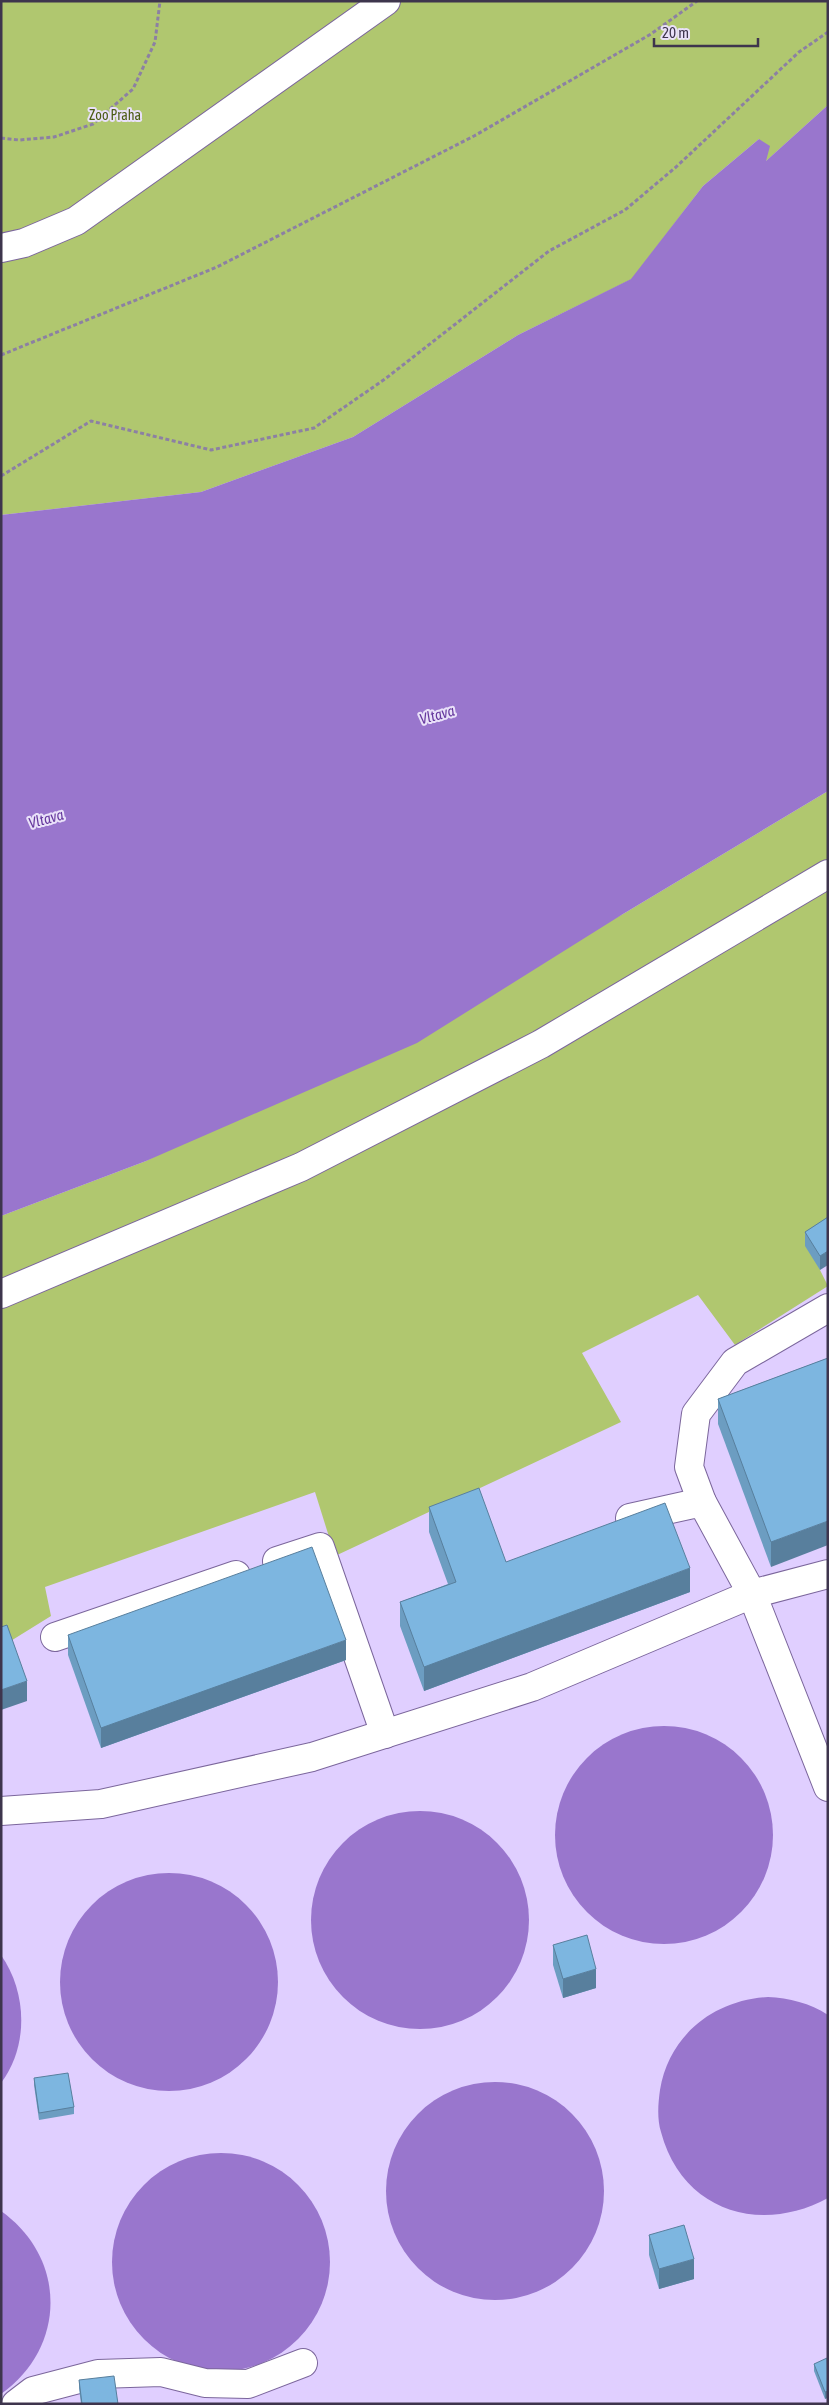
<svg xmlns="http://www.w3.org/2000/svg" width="829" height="2405" viewBox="0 0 829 2405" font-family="'Asap Condensed',sans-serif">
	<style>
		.green { fill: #b0c76f }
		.water { fill: #9976cd }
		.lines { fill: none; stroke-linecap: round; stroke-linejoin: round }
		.minor-casing { stroke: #7b669c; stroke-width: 30 }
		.path { stroke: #8c80a3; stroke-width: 3; stroke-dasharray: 4 2.5; stroke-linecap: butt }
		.minor { stroke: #fff; stroke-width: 28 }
		.wall { fill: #6c9dc1 }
		.shaded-wall { fill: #587f9d }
		.building { fill: #7db6e0; stroke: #587f9d }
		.labels { text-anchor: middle; stroke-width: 4; stroke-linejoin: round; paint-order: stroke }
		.park-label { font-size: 14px; fill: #4c5c14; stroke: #e9e1f9 }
		.water-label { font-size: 15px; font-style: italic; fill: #66389e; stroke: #e9e1f9 }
	</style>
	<rect width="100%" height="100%" fill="#e0cfff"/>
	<g class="green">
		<path d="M 1,1 L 828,1 L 828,105 L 765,162 L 759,139 L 703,186 L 632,279 L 518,335 L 353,437 L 201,492 L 1,515 Z"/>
		<path d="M 828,791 L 828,1231 L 820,1270 L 828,1286 L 735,1345 L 698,1295 L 582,1353 L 621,1422 L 335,1556 L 315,1492 L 45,1587 L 51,1616 L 1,1647 L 1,1216 L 146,1161 L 623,914 Z"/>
	</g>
	<g class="water">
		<path d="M 828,105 L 828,791 L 623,914 L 417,1043 L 146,1161 L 1,1216 L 1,515 L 201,492 L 353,437 L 518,335 L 631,279 L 703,186 L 759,139 L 770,146 L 766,161 Z"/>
		<circle cx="664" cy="1835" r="109"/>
		<circle cx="420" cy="1920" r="109"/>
		<circle cx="169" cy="1982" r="109"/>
		<path d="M 1,1955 C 27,1992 29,2046 1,2083 Z"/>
		<path d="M 768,1997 C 789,1998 810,2003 828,2015 L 828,2198 C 760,2235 682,2211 661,2132 C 657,2119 658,2104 660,2090 C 669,2035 714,2000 768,1997 Z"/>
		<circle cx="495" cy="2191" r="109"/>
		<circle cx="221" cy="2262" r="109"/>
		<path d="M 1,2211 C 67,2258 67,2347 1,2394 Z"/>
	</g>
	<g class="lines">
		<g class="minor-casing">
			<g id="minor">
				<path d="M 1,248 L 24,243 L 76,221 L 386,1"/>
				<path d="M 1,1294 L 301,1167 L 541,1044 L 828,874"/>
				<path d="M 702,1502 L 689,1467 L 696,1414 L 735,1362 L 828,1308"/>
				<path d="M 630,1518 L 702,1502 L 752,1594 L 828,1787"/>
				<path d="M 277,1561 L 320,1547 L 385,1734"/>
				<path d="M 55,1637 L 236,1575"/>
				<path d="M 1,1811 L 101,1804 L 312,1757 L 532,1687 L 752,1594 L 828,1574"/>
				<path d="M 16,2404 L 33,2391 L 98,2374 L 161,2372 L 205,2383 L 248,2384 L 303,2363"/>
			</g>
		</g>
		<g class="path">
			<path d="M 1,138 L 19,140 L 54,137 L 93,124 L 133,89 L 155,42 L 160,1"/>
			<path d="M 1,355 L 217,267 L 474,136 L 651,34 L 697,1"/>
			<path d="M 1,476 L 91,421 L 211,450 L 314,428 L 385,379 L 549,251 L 625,210 L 676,167 L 799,52 L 828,32"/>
		</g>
		<use href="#minor" class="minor"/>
	</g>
	<g class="wall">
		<path d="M 828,1217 L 820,1270 L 805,1246 L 805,1232 Z"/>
		<path d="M 828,1358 L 771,1567 L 718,1424 L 718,1399 Z"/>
		<path d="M 429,1507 L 506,1562 L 690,1592 L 424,1691 L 400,1626 L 400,1602 L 448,1584 L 429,1532 Z"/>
		<path d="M 68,1635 L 346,1660 L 101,1748 L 68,1655 Z"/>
		<path d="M 553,1945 L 596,1988 L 563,1998 L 553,1965 Z"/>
		<path d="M 34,2078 L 74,2107 L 74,2114 L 39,2120 L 34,2085 Z"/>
		<path d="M 649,2235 L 694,2279 L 659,2289 L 649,2255 Z"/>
		<path d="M 828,2359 L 825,2399 L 814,2371 L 814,2364 Z"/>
		<path d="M 79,2380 L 118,2404 L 81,2404 L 79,2388 Z"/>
	</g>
	<g class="shaded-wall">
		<path d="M 828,1251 L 828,1265 L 820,1270 L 820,1256 Z"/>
		<path d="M 828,1521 L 828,1545 L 771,1567 L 771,1542 Z"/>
		<path d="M 690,1568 L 690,1592 L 424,1691 L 424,1667 Z"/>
		<path d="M 346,1640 L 346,1660 L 101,1748 L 101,1728 Z"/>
		<path d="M 27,1681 L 27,1701 L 1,1710 L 1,1690 Z"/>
		<path d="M 596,1969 L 596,1988 L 563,1998 L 563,1979 Z"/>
		<path d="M 694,2259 L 694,2279 L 659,2289 L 659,2269 Z"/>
		<path d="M 828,2391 L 828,2398 L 825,2399 L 825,2392 Z"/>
	</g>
	<g class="building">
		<path d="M 828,1217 L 828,1251 L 820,1256 L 805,1232 Z"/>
		<path d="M 828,1358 L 828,1521 L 771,1542 L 718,1399 Z"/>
		<path d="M 479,1488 L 506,1562 L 665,1503 L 690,1568 L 424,1667 L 400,1602 L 456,1582 L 429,1507 Z"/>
		<path d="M 312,1547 L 346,1640 L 101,1728 L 68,1635 Z"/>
		<path d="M 7,1625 L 27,1681 L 1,1690 L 1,1627 Z"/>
		<path d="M 587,1935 L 596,1969 L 563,1979 L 553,1945 Z"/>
		<path d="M 68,2073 L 74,2107 L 39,2113 L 34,2078 Z"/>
		<path d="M 684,2225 L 694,2259 L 659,2269 L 649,2235 Z"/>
		<path d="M 827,2358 L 828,2391 L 825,2392 L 814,2364 Z"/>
		<path d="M 114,2376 L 118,2404 L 82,2404 L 79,2380 Z"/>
	</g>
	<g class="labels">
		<g class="park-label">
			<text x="115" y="120">Zoo Praha</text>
		</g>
		<g class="water-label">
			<text transform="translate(437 715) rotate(-15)" y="5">Vltava</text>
			<text transform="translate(46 819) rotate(-15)" y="5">Vltava</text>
		</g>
	</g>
	<rect width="829" height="2405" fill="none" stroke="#3e354d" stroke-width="5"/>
	<path d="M654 38v8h104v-8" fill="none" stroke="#3e354d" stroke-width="2.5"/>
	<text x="662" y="38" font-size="15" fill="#3e354d" stroke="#e9e1f9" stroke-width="4" paint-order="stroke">20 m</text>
</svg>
